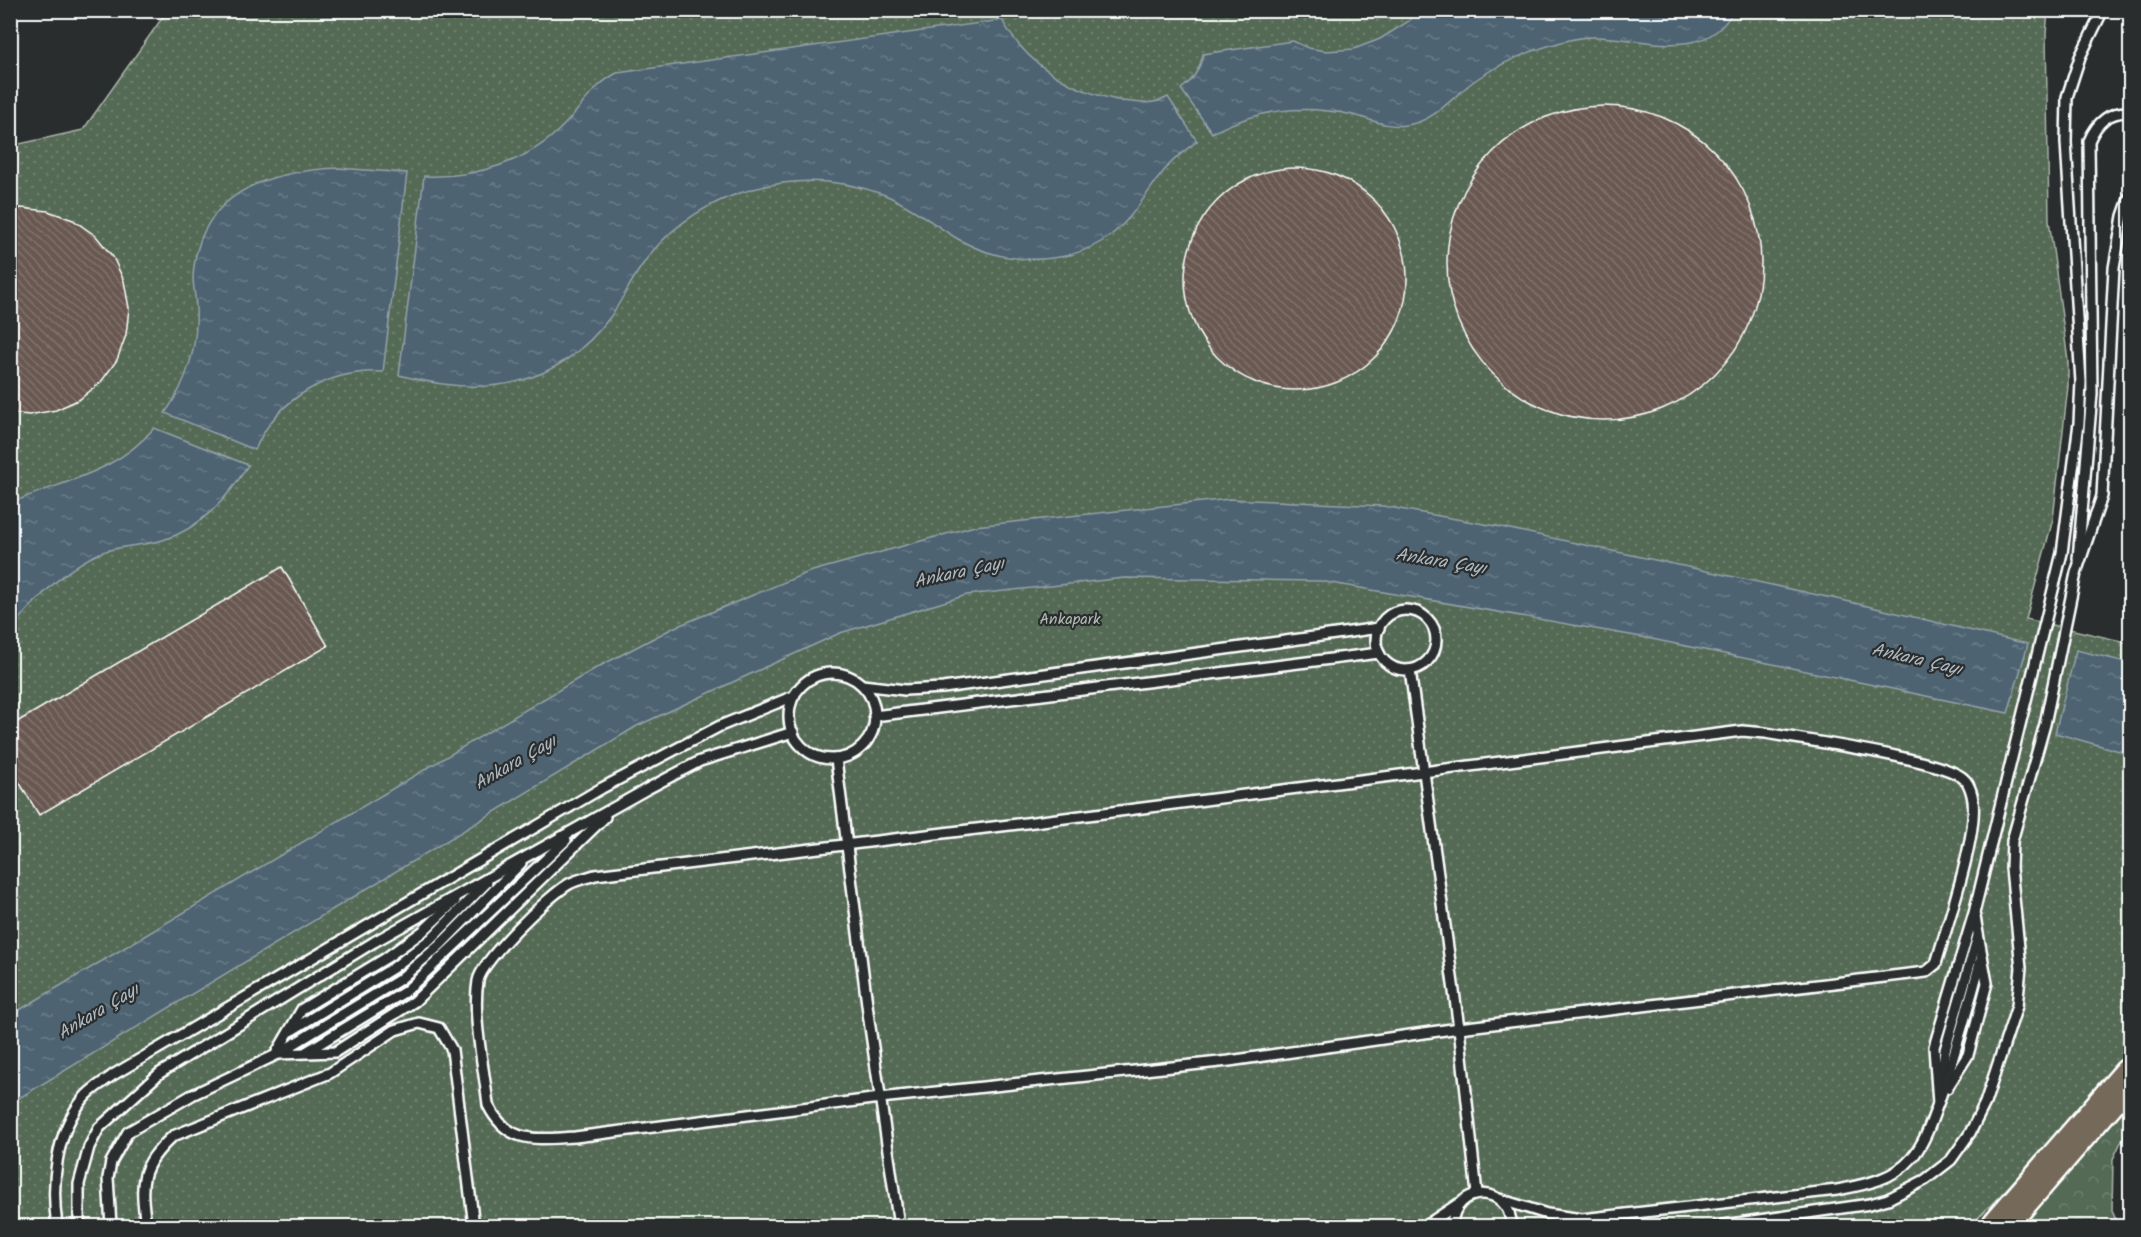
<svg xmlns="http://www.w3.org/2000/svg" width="2141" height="1237" viewBox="0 0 2141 1237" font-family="Kalam,sans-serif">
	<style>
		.grass { fill: url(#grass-dots); stroke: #aab4aa; stroke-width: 1.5 }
		.forest { fill: url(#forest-crowns); stroke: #aab4aa; stroke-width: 1.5 }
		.water { fill: url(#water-ripples); stroke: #95a2aa; stroke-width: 1.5 }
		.building { fill: url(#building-back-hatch); stroke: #fff; stroke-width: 1.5 }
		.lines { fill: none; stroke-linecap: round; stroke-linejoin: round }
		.service-casing { stroke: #fff; stroke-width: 14 }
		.trunk-casing { stroke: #fff; stroke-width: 38 }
		.service { stroke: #2a2d2e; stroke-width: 9 }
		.trunk { stroke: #746a5a; stroke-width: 33 }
		.labels { text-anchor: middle; stroke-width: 4.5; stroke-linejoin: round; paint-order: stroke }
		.park-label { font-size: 16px; fill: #b2bcb2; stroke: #2a2d2e }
		.water-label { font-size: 18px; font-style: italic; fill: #afb9c0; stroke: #2a2d2e }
	</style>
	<defs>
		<pattern id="grass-dots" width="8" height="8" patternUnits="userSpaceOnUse" patternTransform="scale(1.5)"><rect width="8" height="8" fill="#546a55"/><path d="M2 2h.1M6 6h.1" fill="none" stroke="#6e806e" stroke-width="1.8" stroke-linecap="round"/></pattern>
		<pattern id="forest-crowns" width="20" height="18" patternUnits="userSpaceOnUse" patternTransform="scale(1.5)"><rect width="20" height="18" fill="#546a55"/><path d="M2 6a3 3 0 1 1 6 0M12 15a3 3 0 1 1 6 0" fill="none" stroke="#6e806e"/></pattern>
		<pattern id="water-ripples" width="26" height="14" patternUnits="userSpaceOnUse" patternTransform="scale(1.5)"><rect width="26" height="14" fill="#4e6472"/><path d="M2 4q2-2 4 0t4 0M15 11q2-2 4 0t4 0" fill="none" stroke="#697b87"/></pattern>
		<pattern id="building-back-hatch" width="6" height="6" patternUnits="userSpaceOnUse" patternTransform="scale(1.5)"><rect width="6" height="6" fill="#695951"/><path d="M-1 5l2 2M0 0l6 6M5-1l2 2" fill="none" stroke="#80726b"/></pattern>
	</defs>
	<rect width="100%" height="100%" fill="#2a2d2e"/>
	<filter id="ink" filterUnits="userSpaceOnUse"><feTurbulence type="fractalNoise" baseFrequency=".0167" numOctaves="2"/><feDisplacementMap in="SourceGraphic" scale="12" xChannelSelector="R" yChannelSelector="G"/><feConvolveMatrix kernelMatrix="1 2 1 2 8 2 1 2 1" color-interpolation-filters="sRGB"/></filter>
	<g filter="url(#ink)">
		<path class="grass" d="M 167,11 L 2048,11 L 2046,34 L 2049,220 L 2068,361 L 2068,386 L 2053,519 L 2026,619 L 2130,643 L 2130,1055 L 2027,1168 L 1970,1226 L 11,1226 L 10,146 L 83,130 Z"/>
		<path class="forest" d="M 2130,1099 L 2130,1123 L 2113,1159 L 2112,1211 L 2119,1226 L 2018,1226 Z"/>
		<g class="water">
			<path d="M 1419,11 L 1419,10 L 1733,11 C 1702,71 1626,28 1574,39 C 1539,47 1507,59 1477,79 C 1454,94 1436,122 1406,125 C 1387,128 1370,119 1353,115 C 1301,104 1259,109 1212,133 L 1181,89 C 1194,80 1200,69 1203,54 L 1293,41 L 1308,48 L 1326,51 L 1354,49 L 1380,39 L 1409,21 Z"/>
			<path d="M 1002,20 C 1027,66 1073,92 1123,101 C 1138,103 1154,105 1168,97 L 1197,141 C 1187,149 1176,157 1168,166 C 1147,190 1135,218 1107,238 C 1065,267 1002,265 958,239 C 934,225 912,206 885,195 C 836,177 786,177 737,194 C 699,207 663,233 641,267 C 630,283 622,300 611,316 C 556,390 483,398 399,375 L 424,176 C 474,178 528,163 564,125 C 582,107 593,85 617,73 Z"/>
			<path d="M 338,168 L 407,173 L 383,372 C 329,369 276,399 255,450 L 165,413 C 187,383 198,346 196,309 C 196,298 193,287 193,277 C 198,193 266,171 338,168 Z"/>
			<path d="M 154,428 L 248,465 C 229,497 200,529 163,540 C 143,546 120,545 100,553 C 65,568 41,596 15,623 L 10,615 L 11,503 C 62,481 117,473 154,428 Z"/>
			<path d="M 1230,499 L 1383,506 L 1501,527 L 1846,601 L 2028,644 L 2008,713 L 1647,638 L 1320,581 L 1124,578 L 967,595 L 840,633 L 637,726 L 11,1103 L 11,1015 L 596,668 L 673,628 L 809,572 L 975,526 Z"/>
			<path d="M 2076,650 L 2130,663 L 2130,754 L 2055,733 Z"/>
		</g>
		<g class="building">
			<circle cx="1604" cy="263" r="157"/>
			<circle cx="1296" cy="279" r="111"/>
			<path d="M 21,208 L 48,211 L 73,220 L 96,236 L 113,257 L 124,281 L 129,308 L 126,335 L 117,360 L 101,382 L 80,399 L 56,410 L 29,415 L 10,413 L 10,210 Z"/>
			<path d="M 282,567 L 328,646 L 39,815 L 10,767 L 10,726 Z"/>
		</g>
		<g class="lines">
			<g class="service-casing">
				<g id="service">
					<path d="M 2078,559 L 2092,394 L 2089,141 C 2097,122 2109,111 2130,112"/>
					<circle cx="1406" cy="640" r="30"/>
					<path d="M 1410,670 L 1459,1028 L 1477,1194"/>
					<circle cx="832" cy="716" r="43"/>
					<path d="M 862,685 L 905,690 L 943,688 L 1379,628"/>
					<path d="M 874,716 L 1379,653"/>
					<path d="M 1742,731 L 1766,733 C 1801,740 1945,759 1964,779 C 1968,782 1971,791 1972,795 C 1981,829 1946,927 1936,964 L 1926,972 L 1459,1028 L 1229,1061 L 880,1098 L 575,1137 C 535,1139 508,1145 488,1105 C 484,1067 472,1017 478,981 C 481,961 549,895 569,884 C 576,880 586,878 595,875 L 1018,824 Z"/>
					<path d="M 836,759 L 869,1020 L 899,1226"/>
					<path d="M 289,1032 L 393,968 L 432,938 L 487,882"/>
					<path d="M 277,1052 L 302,1009 L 386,958 L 422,932 L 455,901"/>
					<path d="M 306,1052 L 406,991 L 566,840"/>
					<path d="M 279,1054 L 335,1052 L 415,1001 L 605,817"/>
					<path d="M 1941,1080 L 1945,1050 L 1978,936"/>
					<path d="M 1947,1088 L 1968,1055 L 1987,983 L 1975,917"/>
					<path d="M 1938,1103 L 1934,1047 L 1974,913 L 2062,553 L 2079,423 L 2081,382 L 2066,142 L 2067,97 L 2080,57 L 2103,10"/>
					<path d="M 1499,1199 L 1547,1214 L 1582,1219 L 1837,1190 C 1862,1185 1893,1180 1911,1159 C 1926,1141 1931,1122 1939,1101 C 1955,1053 1969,1005 1982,956"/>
					<path d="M 57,1226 C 51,1184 55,1133 84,1098 C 91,1089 104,1082 113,1075 L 602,788 L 720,726 L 794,696"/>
					<path d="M 79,1226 L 79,1184 L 89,1147 L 99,1128 L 160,1073 L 374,942 L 647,789 L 700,761 L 793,732"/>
					<path d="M 111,1226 L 108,1178 L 111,1162 L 128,1132 L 192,1095 L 276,1055 L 399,980 L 440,945 L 521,863"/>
					<path d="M 146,1226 C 140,1182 139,1167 173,1136 L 330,1073 L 395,1030 L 419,1023 L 439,1028 L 452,1050 L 474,1226"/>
					<path d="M 1425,1226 L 1458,1204"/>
					<path d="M 1452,1226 C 1453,1183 1512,1184 1511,1226"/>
					<path d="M 1717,1226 L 1870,1204 L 1888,1199 L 1925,1180 L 1951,1160 L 1970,1133 L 1985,1103 L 2017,1006 L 2021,968 L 2011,868 L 2012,841 L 2045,724 L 2076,573 L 2102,496 L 2114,268 L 2123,216 L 2130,196"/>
				</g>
			</g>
			<g class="trunk-casing">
				<path id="trunk" d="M 1999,1226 L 2130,1075"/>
			</g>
			<use href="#service" class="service"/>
			<use href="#trunk" class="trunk"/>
		</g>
	</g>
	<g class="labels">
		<g class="park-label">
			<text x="1070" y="624">Ankapark</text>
		</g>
		<g class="water-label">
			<text transform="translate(1441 561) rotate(9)" y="6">Ankara Çayı</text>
			<text transform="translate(959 572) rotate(-12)" y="6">Ankara Çayı</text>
			<text transform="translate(1917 659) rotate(13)" y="6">Ankara Çayı</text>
			<text transform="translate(515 762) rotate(-30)" y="6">Ankara Çayı</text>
			<text transform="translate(98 1011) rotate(-31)" y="6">Ankara Çayı</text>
		</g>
	</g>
	<rect width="2141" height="1237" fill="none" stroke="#2a2d2e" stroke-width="36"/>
	<rect x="18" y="18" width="2105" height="1201" fill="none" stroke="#fff" stroke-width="2" filter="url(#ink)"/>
</svg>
